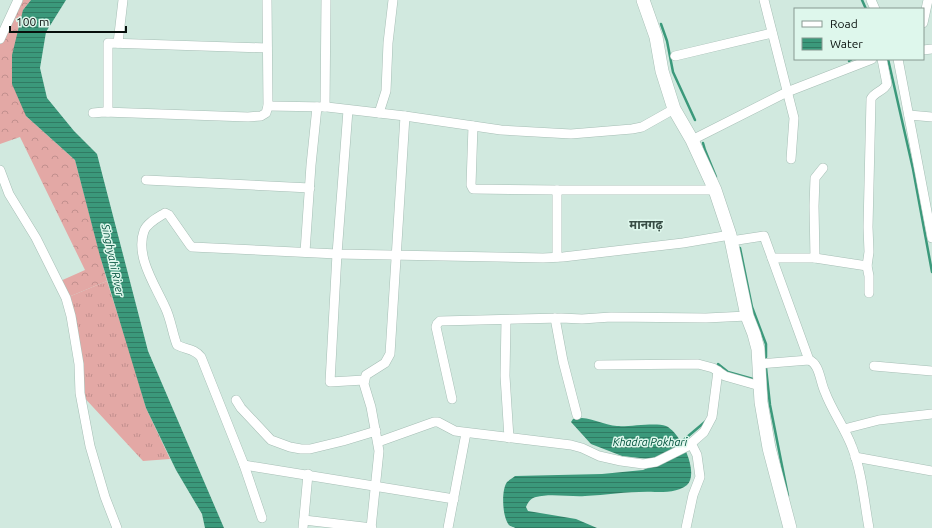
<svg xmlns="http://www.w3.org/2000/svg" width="932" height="528" viewBox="0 0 932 528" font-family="Ubuntu,'Noto Sans Devanagari',sans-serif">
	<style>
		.grass { fill: url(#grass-tufts) }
		.forest { fill: url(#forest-crowns) }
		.water { fill: url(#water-rules) }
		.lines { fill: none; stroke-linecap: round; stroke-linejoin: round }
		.stream { stroke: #3b997b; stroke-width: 2.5 }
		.street-casing { stroke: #a6beb5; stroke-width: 10 }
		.secondary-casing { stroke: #a6beb5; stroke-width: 14 }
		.street { stroke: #fff; stroke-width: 9 }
		.secondary { stroke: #fff; stroke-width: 13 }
		.labels { text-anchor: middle; stroke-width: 3; stroke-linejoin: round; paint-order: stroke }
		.water-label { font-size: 11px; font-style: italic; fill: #00513c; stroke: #def7ec }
		.quarter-label { font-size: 12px; font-weight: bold; fill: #384d45; stroke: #def7ec }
	</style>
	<defs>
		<pattern id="grass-tufts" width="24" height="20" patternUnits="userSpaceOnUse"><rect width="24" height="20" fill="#e3a8a5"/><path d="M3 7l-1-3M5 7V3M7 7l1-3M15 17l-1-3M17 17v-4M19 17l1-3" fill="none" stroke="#c18f8d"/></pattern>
		<pattern id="forest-crowns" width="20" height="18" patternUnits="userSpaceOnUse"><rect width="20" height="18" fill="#e3a8a5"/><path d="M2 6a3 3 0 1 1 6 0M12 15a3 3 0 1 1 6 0" fill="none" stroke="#c18f8d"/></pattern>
		<pattern id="water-rules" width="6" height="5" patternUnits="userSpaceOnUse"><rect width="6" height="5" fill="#3b997b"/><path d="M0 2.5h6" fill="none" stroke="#307b63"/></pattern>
	</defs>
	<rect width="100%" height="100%" fill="#d1e9df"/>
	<path class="grass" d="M 107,281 L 132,359 L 146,408 L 170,459 L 143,461 L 80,393 L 66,298 Z"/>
	<path class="forest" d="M 18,0 L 31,0 L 23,10 L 26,116 L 75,160 L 107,281 L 66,298 L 58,282 L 85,270 L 20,137 L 0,144 L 0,39 Z"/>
	<g class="water">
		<path d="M 31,0 L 66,0 L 46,32 L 40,68 L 47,98 L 74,131 L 97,154 L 148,351 L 224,528 L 205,528 L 202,514 L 176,470 L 146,408 L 100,256 L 75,160 L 26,116 L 12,84 L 12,55 L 23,10 Z"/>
		<path d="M 582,418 C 594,419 605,425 617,426 C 630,427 655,422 666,426 C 680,432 700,472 687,485 C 679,492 665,492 655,492 C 631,491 608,495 585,496 C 570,497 550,493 536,497 C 531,498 528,502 526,507 L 528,511 L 576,519 L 597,528 L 516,528 C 515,528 511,526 510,526 C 502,519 501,490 507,482 C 509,480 513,478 515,476 L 602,474 L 643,470 L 650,467 L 656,458 L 649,459 L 622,456 L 591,444 L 571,422 L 573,419 Z"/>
	</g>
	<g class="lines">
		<g class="stream">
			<path d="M 862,0 L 866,9"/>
			<path d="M 661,24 L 667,41 L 673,72 L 695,120"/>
			<path d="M 888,59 L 913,169 L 932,272"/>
			<path d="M 849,61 L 852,59"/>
			<path d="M 703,143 L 705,150 L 716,177"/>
			<path d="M 740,248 L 752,307 L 766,344 L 766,357"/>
			<path d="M 718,364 L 728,372 L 753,379"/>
			<path d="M 766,368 L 770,405 L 788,496"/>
			<path d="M 680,443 L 706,421"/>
		</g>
		<g class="street-casing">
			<g id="street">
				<path d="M 764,0 L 794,118 L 791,159"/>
				<path d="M 871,0 L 875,9"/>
				<path d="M 923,23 L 928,0"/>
				<path d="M 0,39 L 18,0"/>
				<path d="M 118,43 L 123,0"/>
				<path d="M 923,50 L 932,49"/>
				<path d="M 675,56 L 772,33"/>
				<path d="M 898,59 L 932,238"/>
				<path d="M 268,106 L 327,107 L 405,116 L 501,130 L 571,134 L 632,129 L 642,127 L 674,109"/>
				<path d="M 325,107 L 326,0"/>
				<path d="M 348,110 L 337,254 L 330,382 L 364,380"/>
				<path d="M 108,112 L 108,43 L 267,48"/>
				<path d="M 93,113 L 104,112 L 248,117 L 261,116 L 266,113 L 268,106 L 267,0"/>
				<path d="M 379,113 L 386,91 L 388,43 L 393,0"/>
				<path d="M 909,115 L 932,117"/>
				<path d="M 473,126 L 471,185 L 473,189 L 557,190 L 715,190"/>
				<path d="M 692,140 L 787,92 L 872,59"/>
				<path d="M 0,170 L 9,194 L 36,238 L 66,298 L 71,316 L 79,364 L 80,393 L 90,446 L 105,497 L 117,528"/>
				<path d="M 146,180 L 310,188"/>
				<path d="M 731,241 L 764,236 L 809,360"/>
				<path d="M 305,252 L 311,165 L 317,107"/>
				<path d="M 557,257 L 557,190"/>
				<path d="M 772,258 L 815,258 L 867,266"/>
				<path d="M 815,258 L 814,206 L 815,178 L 823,168"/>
				<path d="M 869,293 L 869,276 L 867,266 L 869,252 L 868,227 L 871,99 C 874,92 884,91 887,84 L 882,59"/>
				<path d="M 555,318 L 563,361 L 577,415"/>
				<path d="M 506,320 L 505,376 L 509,438"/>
				<path d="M 759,364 L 809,360 C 820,364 820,382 825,392 C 832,411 845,428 852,447 C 862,472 864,501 869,528"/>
				<path d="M 599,365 L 698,364 L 713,368 L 725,376 L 760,386"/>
				<path d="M 874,366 L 932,371"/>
				<path d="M 452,399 L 436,327 L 437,324 L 440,321 L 561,318 L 582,319 L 611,317 L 706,318 L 747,316"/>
				<path d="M 236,400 L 241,408 L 271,440 L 290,447 L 301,449 L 310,449 L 343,441 L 376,431"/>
				<path d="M 844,429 L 879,420 L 932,414"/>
				<path d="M 378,442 L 434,422 L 438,422 L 455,431 L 571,445 L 582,448 L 599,456 L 621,461 L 643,464 L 656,462 L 688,446 L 704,432 L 712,417 L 718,371"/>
				<path d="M 855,457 L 932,471"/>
				<path d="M 244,465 L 454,499"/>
				<path d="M 262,518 L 244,465 L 201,357 C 194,348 186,350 177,345 C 172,332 171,319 165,307 C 155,285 135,256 144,231 C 147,223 157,218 165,213 L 169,215 L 190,245 L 192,247 L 337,254 L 543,258 L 563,257 L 683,243 L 730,235"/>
				<path d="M 304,520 L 372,528"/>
				<path d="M 303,528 L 308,474"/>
				<path d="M 371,528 L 379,451 L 371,407 L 364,384 L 366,375 L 385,363 L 390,354 L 405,116"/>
				<path d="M 448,528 L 466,433"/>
				<path d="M 686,528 L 693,495 L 700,477 L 697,455 L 691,443"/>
			</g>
		</g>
		<g class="secondary-casing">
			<path id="secondary" d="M 643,0 L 656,37 L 662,71 L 674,109 L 692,140 L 715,190 L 730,235 L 747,316 L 754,334 L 758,349 L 761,402 L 769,448 L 790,528"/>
		</g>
		<use href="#street" class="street"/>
		<use href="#secondary" class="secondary"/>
	</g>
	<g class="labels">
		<g class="water-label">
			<text transform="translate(113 260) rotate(78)" y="4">Singhyahi River</text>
			<text x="650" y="446">Khadra Pokhari</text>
		</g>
		<g class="quarter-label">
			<text x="646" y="229">मानगढ़</text>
		</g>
	</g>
	<rect x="794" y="8" width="130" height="52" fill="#def7ec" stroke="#889a92"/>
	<rect x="802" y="21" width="20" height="6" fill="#ffffff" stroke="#889a92"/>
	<text x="830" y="28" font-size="12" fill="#070f0c">Road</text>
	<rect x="802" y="38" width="20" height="12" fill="url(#water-rules)" stroke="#889a92"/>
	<text x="830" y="48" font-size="12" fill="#070f0c">Water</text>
	<path d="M10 26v6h116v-6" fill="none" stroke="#070f0c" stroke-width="2"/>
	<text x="16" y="26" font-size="12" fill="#070f0c" stroke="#def7ec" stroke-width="3" paint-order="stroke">100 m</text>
</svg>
